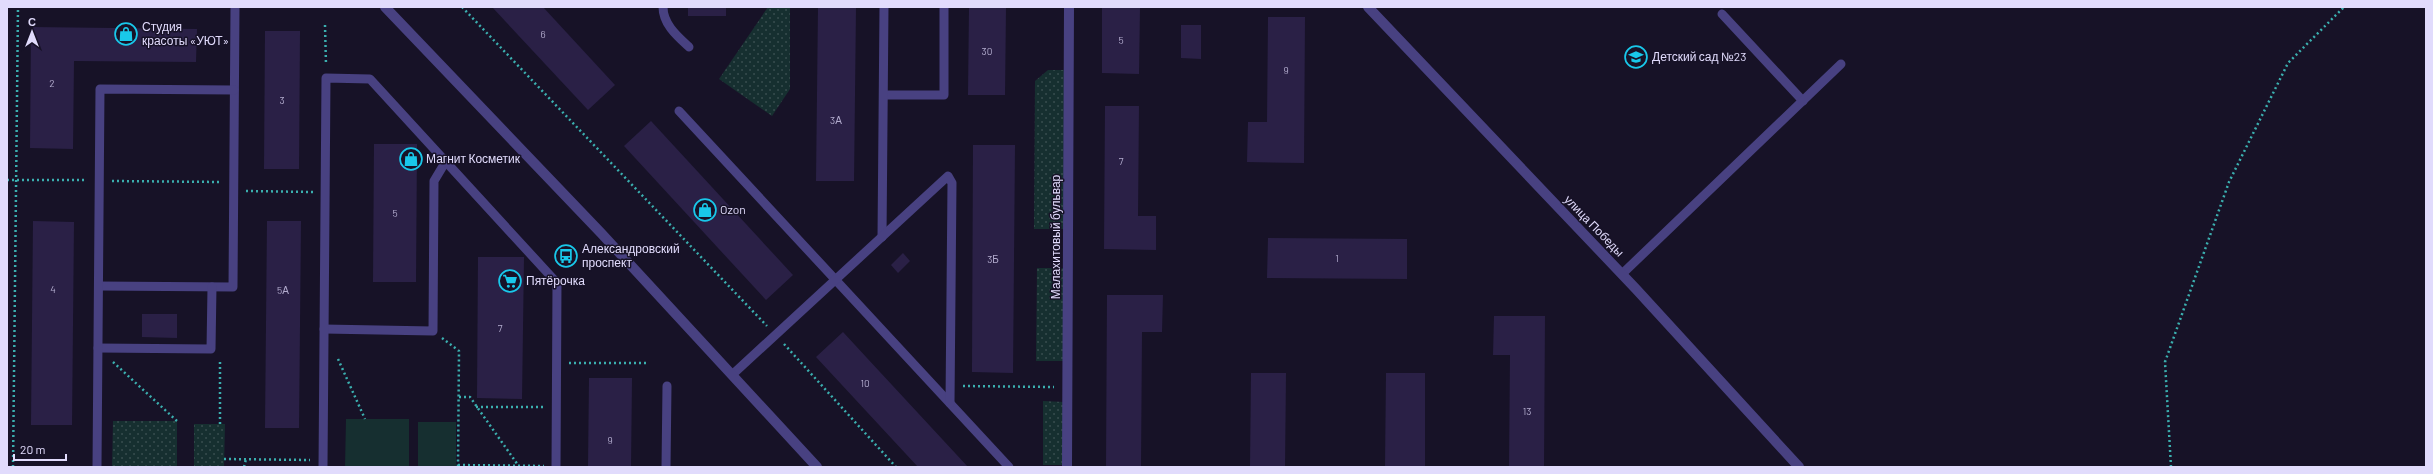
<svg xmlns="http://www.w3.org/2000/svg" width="2433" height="474" viewBox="0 0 2433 474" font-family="Barlow,sans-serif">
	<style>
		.grass { fill: #162f30 }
		.park { fill: url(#park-dots) }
		.building { fill: #2a2046 }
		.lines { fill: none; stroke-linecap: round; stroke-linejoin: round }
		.path { stroke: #3bafaf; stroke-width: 2.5; stroke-dasharray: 2 3; stroke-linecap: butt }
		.lane { stroke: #484181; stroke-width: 9 }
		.street { stroke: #484181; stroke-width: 10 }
		.labels { text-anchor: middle; stroke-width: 3; stroke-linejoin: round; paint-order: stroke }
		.number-label { font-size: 10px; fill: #b3acce }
		.poi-label { font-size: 12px; fill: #e1dbfc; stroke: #171227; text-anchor: start }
		.street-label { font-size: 12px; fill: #e1dbfc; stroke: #171227 }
	</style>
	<defs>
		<pattern id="park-dots" width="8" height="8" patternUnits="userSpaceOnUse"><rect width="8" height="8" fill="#162f30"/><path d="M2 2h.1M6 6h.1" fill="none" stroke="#384d4f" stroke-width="1.8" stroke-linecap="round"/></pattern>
	</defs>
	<rect width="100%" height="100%" fill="#171227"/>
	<g class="grass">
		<path d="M 346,419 L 409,419 L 409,467 L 345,467 Z"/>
		<rect x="418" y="422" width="38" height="45"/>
	</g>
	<g class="park">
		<path d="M 768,7 L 790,7 L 790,89 L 772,116 L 719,79 Z"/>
		<path d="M 1048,70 L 1066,70 L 1065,229 L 1034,229 L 1035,81 Z"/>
		<path d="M 1037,268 L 1064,268 L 1063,361 L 1036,361 Z"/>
		<path d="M 1043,401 L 1064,402 L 1063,465 L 1043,465 Z"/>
		<path d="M 113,421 L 177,421 L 177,467 L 112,467 Z"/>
		<path d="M 194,424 L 225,424 L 224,467 L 194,467 Z"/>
	</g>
	<g class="building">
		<path d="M 492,7 L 543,7 L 615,85 L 588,110 Z"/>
		<rect x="688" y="7" width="38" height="9"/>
		<path d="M 818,7 L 856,7 L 854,181 L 816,181 Z"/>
		<path d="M 969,7 L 1006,7 L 1005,95 L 968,95 Z"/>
		<path d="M 1102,7 L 1140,7 L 1139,74 L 1102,73 Z"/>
		<path d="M 1268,17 L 1305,17 L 1304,163 L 1247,162 L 1248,122 L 1267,122 Z"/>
		<path d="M 1181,25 L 1201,25 L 1201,59 L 1181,58 Z"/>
		<path d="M 31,27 L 197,29 L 196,62 L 74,61 L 73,149 L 30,148 Z"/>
		<path d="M 265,31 L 300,31 L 299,169 L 264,169 Z"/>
		<path d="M 1105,106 L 1139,106 L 1138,216 L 1156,216 L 1156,250 L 1104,249 Z"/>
		<path d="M 651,121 L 793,275 L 766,300 L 624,146 Z"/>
		<path d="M 374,144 L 417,144 L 416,282 L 373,282 Z"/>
		<path d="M 973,145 L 1015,145 L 1013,373 L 972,372 Z"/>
		<path d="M 33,221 L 74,222 L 72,425 L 31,425 Z"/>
		<path d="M 267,221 L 301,221 L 299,428 L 265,428 Z"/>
		<path d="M 1268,238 L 1407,239 L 1407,279 L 1267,278 Z"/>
		<path d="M 903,253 L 910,261 L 898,273 L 891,265 Z"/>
		<path d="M 478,257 L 524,257 L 522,399 L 477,398 Z"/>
		<path d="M 1107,295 L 1163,295 L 1162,332 L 1142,332 L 1141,467 L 1106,467 Z"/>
		<path d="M 142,314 L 177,314 L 177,338 L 142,337 Z"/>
		<path d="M 1494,316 L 1545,316 L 1544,467 L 1509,467 L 1510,355 L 1493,355 Z"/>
		<path d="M 843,332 L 867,358 L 968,467 L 918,467 L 816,357 Z"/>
		<path d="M 1251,373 L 1286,373 L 1285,467 L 1250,467 Z"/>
		<path d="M 1386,373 L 1425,373 L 1425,467 L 1385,467 Z"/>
		<path d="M 589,378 L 632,378 L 631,467 L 588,467 Z"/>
	</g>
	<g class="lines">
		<g class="path">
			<path d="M 462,7 L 767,326"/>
			<path d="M 325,25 L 326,65"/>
			<path d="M 7,180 L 87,180"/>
			<path d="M 112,181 L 221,182"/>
			<path d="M 246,191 L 313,192"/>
			<path d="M 442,338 L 459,351 L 458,467"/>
			<path d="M 784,344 L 896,467"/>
			<path d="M 338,359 L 365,419"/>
			<path d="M 113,362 L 177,421"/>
			<path d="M 569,363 L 646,363"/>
			<path d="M 963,386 L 1054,387"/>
			<path d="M 459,397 L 470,397 L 518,465"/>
			<path d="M 476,407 L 545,407"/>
			<path d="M 220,424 L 220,359"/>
			<path d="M 224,459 L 310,460"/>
			<path d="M 458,465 L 544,466"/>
			<path d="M 13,467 L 18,7"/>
			<path d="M 244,467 L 246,459"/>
			<path d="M 2171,467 L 2165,362 L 2229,182 L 2288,63 L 2344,7"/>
		</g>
		<g class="lane">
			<path d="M 663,7 C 663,24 677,36 689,47"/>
			<path d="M 1722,14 L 1803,101"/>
			<path d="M 884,95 L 944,95 L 944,7"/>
			<path d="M 679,111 L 1009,467"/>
			<path d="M 882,237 L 884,7"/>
			<path d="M 1622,274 L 1841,64"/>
			<path d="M 99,286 L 233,287 L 235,7"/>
			<path d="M 324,329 L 433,331 L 434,181 L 446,161"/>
			<path d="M 98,348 L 211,349 L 212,287"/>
			<path d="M 733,374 L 948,176 L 952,183 L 950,403"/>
			<path d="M 97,467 L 100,89 L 234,90"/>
			<path d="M 323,467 L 326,78 L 370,79 L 557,283 L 556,467"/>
			<path d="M 666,467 L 667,386"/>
		</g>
		<g class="street">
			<path d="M 385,7 L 601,233 L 817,467"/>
			<path d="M 1368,7 L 1636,289 L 1799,467"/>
			<path d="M 1067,467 L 1069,7"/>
		</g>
	</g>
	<defs>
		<g id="shop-ring" transform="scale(1.15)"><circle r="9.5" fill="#171227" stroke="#19c8ea" stroke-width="1.5"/><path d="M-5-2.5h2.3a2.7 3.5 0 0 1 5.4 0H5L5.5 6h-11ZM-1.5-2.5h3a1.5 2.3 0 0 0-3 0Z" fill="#19c8ea"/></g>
		<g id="school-ring" transform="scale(1.15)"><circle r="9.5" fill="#171227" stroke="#19c8ea" stroke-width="1.5"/><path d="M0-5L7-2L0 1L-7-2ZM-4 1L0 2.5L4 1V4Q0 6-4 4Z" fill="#19c8ea"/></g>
		<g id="bus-ring" transform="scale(1.15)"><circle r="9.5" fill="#171227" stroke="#19c8ea" stroke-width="1.5"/><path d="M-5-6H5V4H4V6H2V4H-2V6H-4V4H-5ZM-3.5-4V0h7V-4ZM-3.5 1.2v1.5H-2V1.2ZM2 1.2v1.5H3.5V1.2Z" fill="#19c8ea"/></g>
		<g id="supermarket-ring" transform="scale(1.15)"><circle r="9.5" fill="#171227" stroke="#19c8ea" stroke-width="1.5"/><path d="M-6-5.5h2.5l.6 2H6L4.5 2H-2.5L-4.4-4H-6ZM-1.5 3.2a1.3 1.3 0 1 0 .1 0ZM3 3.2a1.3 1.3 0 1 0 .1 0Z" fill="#19c8ea"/></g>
	</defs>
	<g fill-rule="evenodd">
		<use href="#shop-ring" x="126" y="34"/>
		<use href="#school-ring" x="1636" y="57"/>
		<use href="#shop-ring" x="411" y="159"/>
		<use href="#shop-ring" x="705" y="210"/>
		<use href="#bus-ring" x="566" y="256"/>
		<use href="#supermarket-ring" x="510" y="281"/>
	</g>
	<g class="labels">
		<g class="number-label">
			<text x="543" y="38">6</text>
			<text x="1121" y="44">5</text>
			<text x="987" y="55">30</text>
			<text x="1286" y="74">9</text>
			<text x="52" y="87">2</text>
			<text x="282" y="104">3</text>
			<text x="836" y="124">3А</text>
			<text x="1121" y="165">7</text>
			<text x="395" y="217">5</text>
			<text x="1337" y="262">1</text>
			<text x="993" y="263">3Б</text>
			<text x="53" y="293">4</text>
			<text x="283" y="294">5А</text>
			<text x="500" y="332">7</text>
			<text x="865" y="387">10</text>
			<text x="1527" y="415">13</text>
			<text x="610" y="444">9</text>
		</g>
		<g class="poi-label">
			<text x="142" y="31">Студия<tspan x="142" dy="14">красоты «УЮТ»</tspan></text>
			<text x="1652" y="61">Детский сад №23</text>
			<text x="426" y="163">Магнит Косметик</text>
			<text x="720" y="214">Ozon</text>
			<text x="582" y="253">Александровский<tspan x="582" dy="14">проспект</tspan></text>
			<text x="526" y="285">Пятёрочка</text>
		</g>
		<g class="street-label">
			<text transform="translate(1594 226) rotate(46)" y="4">улица Победы</text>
			<text transform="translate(1056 237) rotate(-90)" y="4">Малахитовый бульвар</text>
		</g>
	</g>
	<rect width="2433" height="474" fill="none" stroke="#e1dbfc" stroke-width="16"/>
	<g transform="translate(32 32)" stroke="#171227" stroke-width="3" paint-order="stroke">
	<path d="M0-3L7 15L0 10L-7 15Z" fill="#e1dbfc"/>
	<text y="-6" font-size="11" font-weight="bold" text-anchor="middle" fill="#e1dbfc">С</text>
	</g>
	<path d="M14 454v6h52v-6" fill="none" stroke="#e1dbfc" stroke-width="2"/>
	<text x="20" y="454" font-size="12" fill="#e1dbfc" stroke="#171227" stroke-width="3" paint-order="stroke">20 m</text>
</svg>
